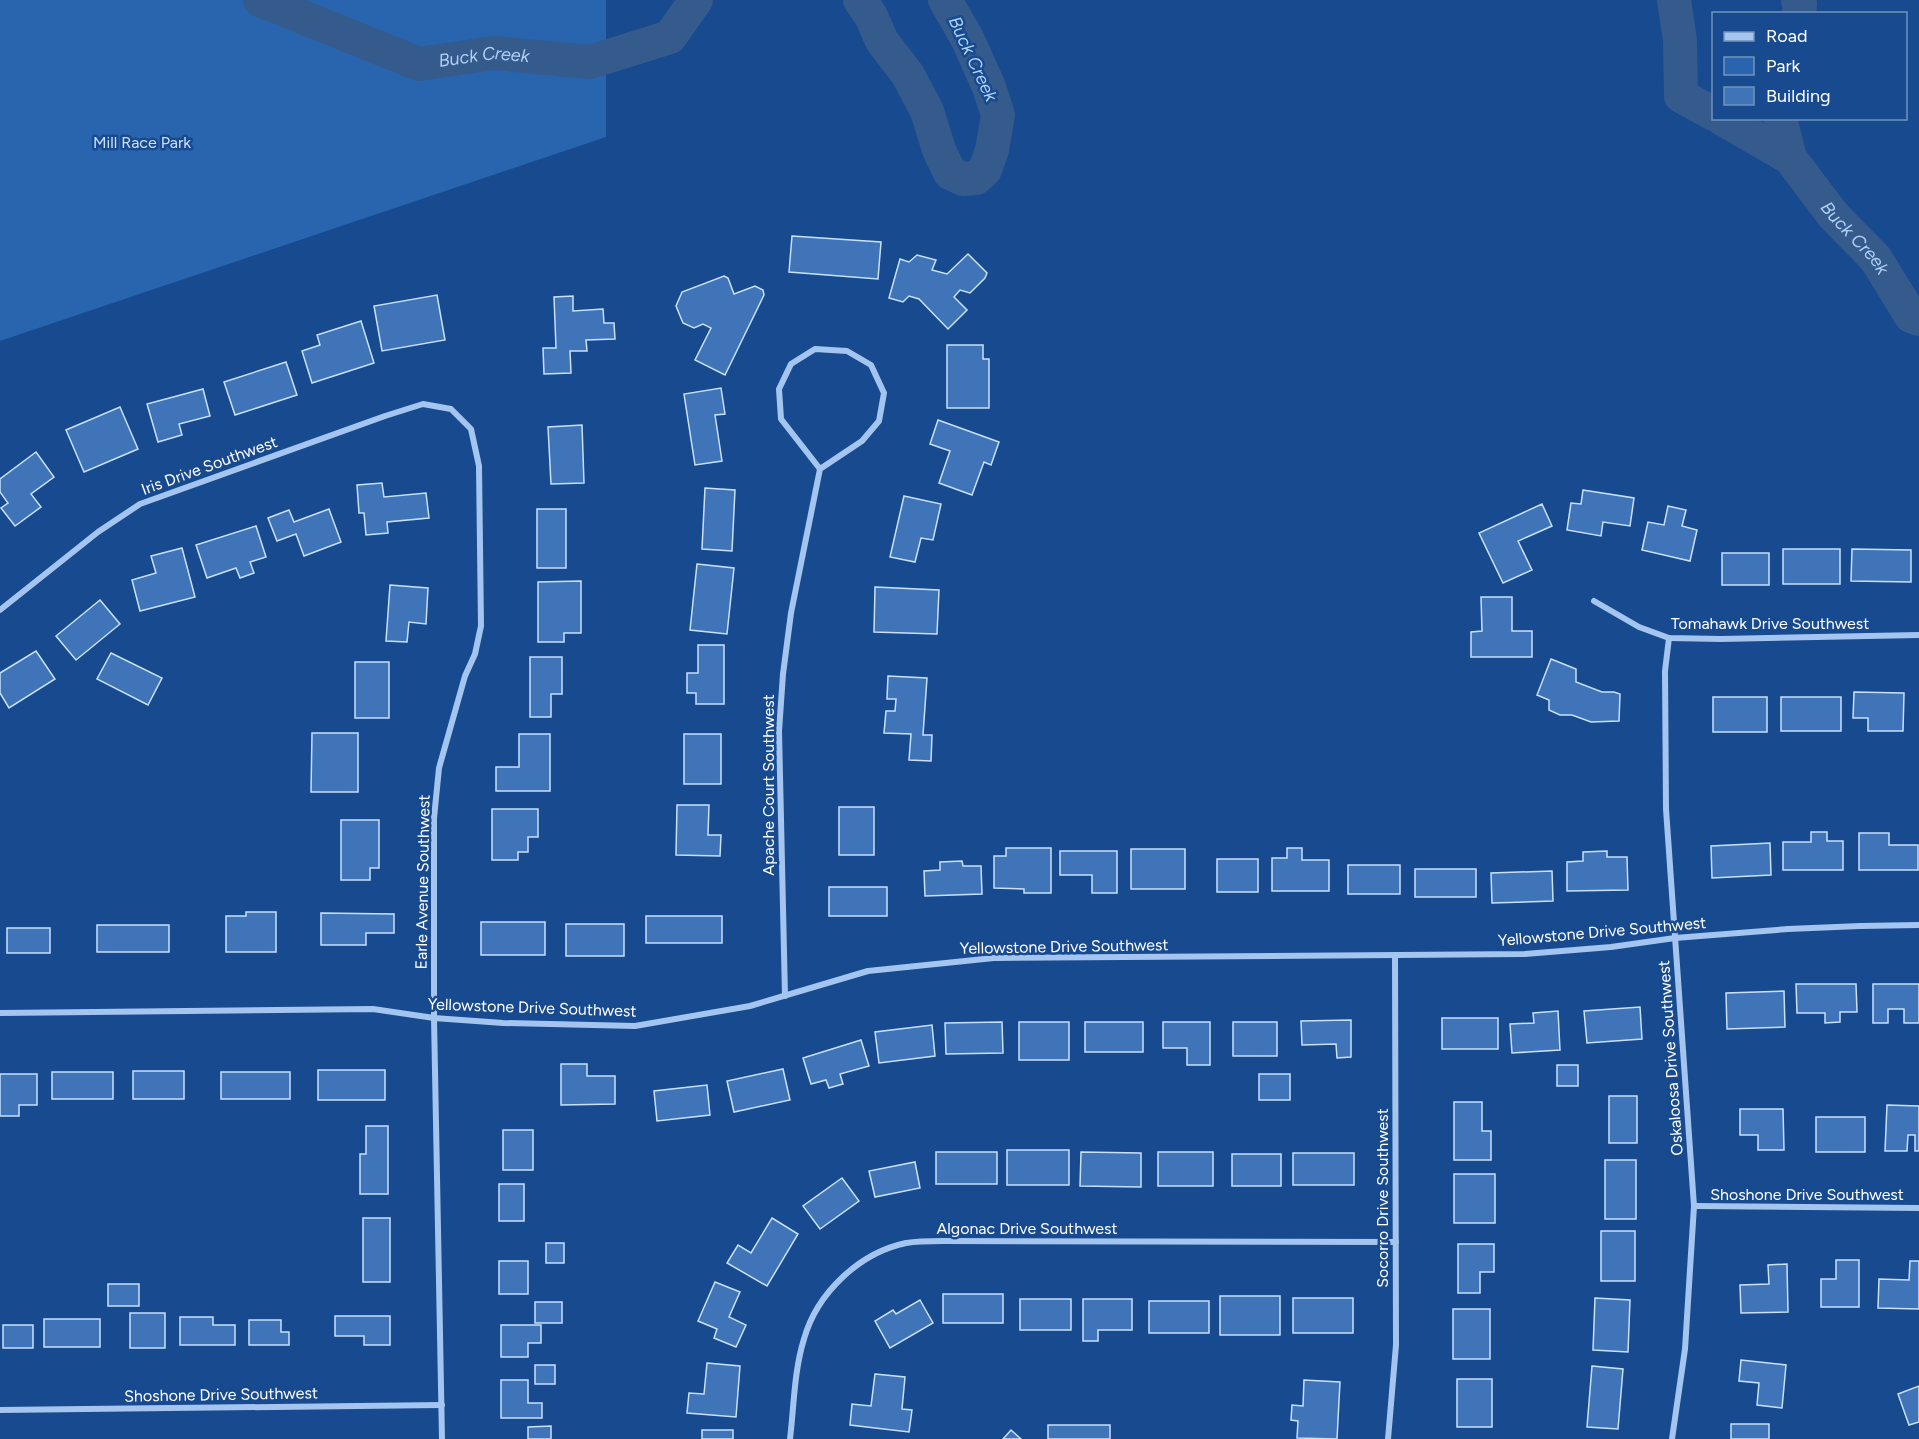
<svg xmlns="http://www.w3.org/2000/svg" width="1919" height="1439" viewBox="0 0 1919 1439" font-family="Figtree,sans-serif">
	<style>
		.green { fill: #2964ae }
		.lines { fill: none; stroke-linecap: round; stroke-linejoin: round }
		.river { stroke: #355b8d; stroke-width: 34 }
		.building { fill: #3f74b8; stroke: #c9e0fb; stroke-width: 1.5 }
		.minor { stroke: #a3c5f0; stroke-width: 6 }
		.labels { text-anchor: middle; stroke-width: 5; stroke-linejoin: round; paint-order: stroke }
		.park-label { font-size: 16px; fill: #c9e0fb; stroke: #174a8f }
		.street-label { font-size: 16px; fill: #fff; stroke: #174a8f }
		.water-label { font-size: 18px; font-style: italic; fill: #afcff7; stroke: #174a8f }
	</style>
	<rect width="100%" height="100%" fill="#174a8f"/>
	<path class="green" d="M 0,0 L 606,0 L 606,137 L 0,341 Z"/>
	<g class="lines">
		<g class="river">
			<path id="s1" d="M 260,0 L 419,64 L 494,53 L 590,62 L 670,37 L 696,0"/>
			<path d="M 860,0 L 871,16 L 882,41 L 908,75 L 927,111 L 939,150 L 950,173 L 963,179 L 976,178 L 985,170 L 992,150 L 998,115 L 989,87 L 967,38 L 945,0"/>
			<path d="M 1674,0 L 1680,40 L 1681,96 L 1714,114"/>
			<path d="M 1798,0 L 1800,4 L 1799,14"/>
			<path id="s2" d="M 1721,118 L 1790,158 L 1833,215 L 1876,259 L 1911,316 L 1919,319"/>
			<path d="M 1780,118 L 1790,158"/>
		</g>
	</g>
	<g class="building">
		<path d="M 792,236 L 881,242 L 878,279 L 789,272 Z"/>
		<path d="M 968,254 L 987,273 L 985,278 L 970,293 L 960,290 L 954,297 L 967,310 L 948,329 L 919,299 L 909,296 L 903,302 L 889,298 L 900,259 L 909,262 L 917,255 L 936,260 L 932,270 L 947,274 Z"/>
		<path d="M 724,276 L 728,278 L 734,294 L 755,286 L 763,290 L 764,295 L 725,375 L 695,360 L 711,328 L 703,324 L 694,328 L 683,323 L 676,306 L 682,292 Z"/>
		<path d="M 437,295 L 445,340 L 382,351 L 374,306 Z"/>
		<path d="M 573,296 L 573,311 L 603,309 L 604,323 L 614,323 L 615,339 L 586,340 L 587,351 L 570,351 L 571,373 L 544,374 L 543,348 L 556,348 L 554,297 Z"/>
		<path d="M 361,321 L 374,363 L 312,383 L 302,351 L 320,345 L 317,335 Z"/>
		<path d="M 947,345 L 983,345 L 983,359 L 989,359 L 989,408 L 947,408 Z"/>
		<path d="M 286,362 L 297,395 L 235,415 L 224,382 Z"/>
		<path d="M 721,388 L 725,414 L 715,415 L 722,461 L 695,465 L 684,394 Z"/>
		<path d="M 203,389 L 210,416 L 179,424 L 182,435 L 158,442 L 147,404 Z"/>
		<path d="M 120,407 L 138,449 L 84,472 L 66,430 Z"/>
		<path d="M 938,420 L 999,442 L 991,465 L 984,462 L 972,495 L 939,483 L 950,451 L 930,444 Z"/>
		<path d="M 582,425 L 584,483 L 551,484 L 548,427 Z"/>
		<path d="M 36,452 L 54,477 L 31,494 L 41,507 L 15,526 L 1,508 L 8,503 L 0,492 L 0,479 Z"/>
		<path d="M 382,483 L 384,497 L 426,493 L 429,518 L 387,522 L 388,533 L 366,535 L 364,513 L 359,513 L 357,485 Z"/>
		<path d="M 705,488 L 735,490 L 732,551 L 702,549 Z"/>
		<path d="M 1583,490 L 1634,498 L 1630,526 L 1603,522 L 1601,536 L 1567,530 L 1571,503 L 1581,504 Z"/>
		<path d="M 904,496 L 941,504 L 933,540 L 921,538 L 915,562 L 890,557 Z"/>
		<path d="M 1542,504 L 1552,526 L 1518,541 L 1532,570 L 1503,583 L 1479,533 Z"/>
		<path d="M 1668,506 L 1686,510 L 1682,526 L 1697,530 L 1690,561 L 1642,550 L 1648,522 L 1664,525 Z"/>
		<path d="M 329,509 L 341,542 L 304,556 L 296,534 L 277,541 L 268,518 L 289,510 L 294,522 Z"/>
		<rect x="537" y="509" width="29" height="59"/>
		<path d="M 256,526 L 266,557 L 250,562 L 254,573 L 240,578 L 236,568 L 207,578 L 196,545 Z"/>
		<path d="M 182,548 L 195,597 L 140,611 L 132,580 L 156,573 L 151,556 Z"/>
		<rect x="1783" y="549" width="57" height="35"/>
		<path d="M 1852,549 L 1911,550 L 1911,582 L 1851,581 Z"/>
		<rect x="1722" y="553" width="47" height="32"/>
		<path d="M 697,564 L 734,568 L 727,634 L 690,630 Z"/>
		<path d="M 581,581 L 581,633 L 564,633 L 564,642 L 538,642 L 538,582 Z"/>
		<path d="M 390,585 L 428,588 L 426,624 L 409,622 L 407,642 L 386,641 Z"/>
		<path d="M 875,587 L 939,590 L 937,634 L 874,632 Z"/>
		<path d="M 1481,597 L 1512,597 L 1512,631 L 1532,631 L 1532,657 L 1471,657 L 1471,632 L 1482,631 Z"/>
		<path d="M 100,600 L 120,624 L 76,660 L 56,636 Z"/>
		<path d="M 698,645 L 724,645 L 724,704 L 696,704 L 696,693 L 687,693 L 687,673 L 698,673 Z"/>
		<path d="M 36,651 L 55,679 L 9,708 L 0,693 L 0,673 Z"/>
		<path d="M 111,653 L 162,678 L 148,705 L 97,679 Z"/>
		<path d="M 530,657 L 562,657 L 562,694 L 551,694 L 551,717 L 530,717 Z"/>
		<path d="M 1551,659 L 1576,669 L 1576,682 L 1602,692 L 1614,692 L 1620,694 L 1619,721 L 1591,722 L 1572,715 L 1560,715 L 1549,710 L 1549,700 L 1537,695 Z"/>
		<rect x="355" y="662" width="34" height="56"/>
		<path d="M 888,676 L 927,678 L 923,735 L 932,735 L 931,761 L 909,760 L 911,734 L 884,733 L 886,711 L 895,711 L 896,699 L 887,699 Z"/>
		<path d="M 1854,692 L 1904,693 L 1903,731 L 1868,731 L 1868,718 L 1853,718 Z"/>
		<rect x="1713" y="697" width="54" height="35"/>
		<rect x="1781" y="697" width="60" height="34"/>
		<path d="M 312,733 L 358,733 L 358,792 L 311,792 Z"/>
		<path d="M 519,734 L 550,734 L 550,791 L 496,791 L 496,767 L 519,767 Z"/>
		<rect x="684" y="734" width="37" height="50"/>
		<path d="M 677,805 L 709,805 L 708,835 L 721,835 L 720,856 L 676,855 Z"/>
		<rect x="839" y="807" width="35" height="48"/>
		<path d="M 492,809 L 538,809 L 538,837 L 528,837 L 528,852 L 518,852 L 518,860 L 492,860 Z"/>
		<path d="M 341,820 L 379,820 L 379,868 L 370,868 L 370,880 L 341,880 Z"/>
		<path d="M 1811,832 L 1827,832 L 1827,841 L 1843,841 L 1843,870 L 1783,870 L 1783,842 L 1811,842 Z"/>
		<path d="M 1859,833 L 1889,833 L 1889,845 L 1918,845 L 1918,870 L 1859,870 Z"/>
		<path d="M 1770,843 L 1771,875 L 1712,878 L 1711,846 Z"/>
		<path d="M 1006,848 L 1051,848 L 1051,893 L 1024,893 L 1024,889 L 994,888 L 994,856 L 1006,856 Z"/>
		<path d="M 1287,848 L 1302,848 L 1302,860 L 1329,860 L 1329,891 L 1272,891 L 1272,858 L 1287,858 Z"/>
		<rect x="1131" y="849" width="54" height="40"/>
		<path d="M 1060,851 L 1117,851 L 1117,893 L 1092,893 L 1092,875 L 1060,875 Z"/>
		<path d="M 1607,851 L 1607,857 L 1627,857 L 1628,890 L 1567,891 L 1567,862 L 1583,861 L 1583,852 Z"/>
		<rect x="1217" y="859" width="41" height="33"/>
		<path d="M 962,861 L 963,866 L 981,866 L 982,894 L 925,896 L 924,871 L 940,870 L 940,862 Z"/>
		<rect x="1348" y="865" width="52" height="29"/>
		<rect x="1415" y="869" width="61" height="28"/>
		<path d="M 1552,871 L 1553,901 L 1492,903 L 1491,873 Z"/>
		<rect x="829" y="887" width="58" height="29"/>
		<path d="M 246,912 L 276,912 L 276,952 L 226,952 L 226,916 L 246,916 Z"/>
		<path d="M 321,913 L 394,914 L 394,933 L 366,933 L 366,945 L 321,945 Z"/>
		<rect x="646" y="916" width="76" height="27"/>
		<rect x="481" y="922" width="64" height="33"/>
		<rect x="566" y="924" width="58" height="32"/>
		<rect x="97" y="925" width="72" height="27"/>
		<rect x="7" y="928" width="43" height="25"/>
		<path d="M 1796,984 L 1856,984 L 1857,1012 L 1840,1012 L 1840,1022 L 1825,1023 L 1825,1013 L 1797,1013 Z"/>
		<path d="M 1873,984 L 1919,984 L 1919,1023 L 1904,1023 L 1904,1009 L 1888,1009 L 1888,1023 L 1873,1023 Z"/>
		<path d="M 1784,991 L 1785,1027 L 1727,1029 L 1726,993 Z"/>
		<path d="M 1640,1007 L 1642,1039 L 1587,1043 L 1584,1011 Z"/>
		<path d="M 1558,1011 L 1560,1050 L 1512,1053 L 1510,1024 L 1534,1023 L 1533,1013 Z"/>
		<rect x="1442" y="1018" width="56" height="31"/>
		<path d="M 1351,1020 L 1351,1057 L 1337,1058 L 1336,1044 L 1302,1045 L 1301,1021 Z"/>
		<path d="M 1002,1022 L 1003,1053 L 946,1054 L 945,1023 Z"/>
		<rect x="1019" y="1022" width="50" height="38"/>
		<rect x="1085" y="1022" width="58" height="30"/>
		<path d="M 1163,1022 L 1210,1022 L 1210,1065 L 1187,1065 L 1187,1048 L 1163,1048 Z"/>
		<rect x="1233" y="1022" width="44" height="34"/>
		<path d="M 932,1025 L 935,1056 L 879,1063 L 875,1032 Z"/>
		<path d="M 861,1040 L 869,1066 L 840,1074 L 843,1084 L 829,1088 L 826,1080 L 811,1084 L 803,1058 Z"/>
		<path d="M 561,1064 L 587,1064 L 587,1076 L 615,1076 L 615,1104 L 561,1105 Z"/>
		<rect x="1557" y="1065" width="21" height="21"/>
		<path d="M 783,1069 L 790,1100 L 734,1112 L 727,1081 Z"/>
		<rect x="318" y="1070" width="67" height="30"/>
		<rect x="133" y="1071" width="51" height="28"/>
		<rect x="52" y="1072" width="61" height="27"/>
		<rect x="221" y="1072" width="69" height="27"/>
		<path d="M 0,1074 L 37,1074 L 37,1105 L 19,1105 L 19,1116 L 0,1116 Z"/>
		<rect x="1259" y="1074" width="31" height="26"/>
		<path d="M 707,1085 L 710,1115 L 657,1121 L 654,1091 Z"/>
		<rect x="1609" y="1096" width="28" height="47"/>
		<path d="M 1454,1102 L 1482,1102 L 1482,1131 L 1491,1131 L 1491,1160 L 1454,1160 Z"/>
		<path d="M 1887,1105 L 1919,1106 L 1919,1151 L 1915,1151 L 1915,1135 L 1908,1135 L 1907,1151 L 1885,1151 Z"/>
		<path d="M 1740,1109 L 1783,1109 L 1784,1150 L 1758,1150 L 1758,1135 L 1740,1135 Z"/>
		<rect x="1816" y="1117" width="49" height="35"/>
		<path d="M 366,1126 L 388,1126 L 388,1194 L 360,1194 L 360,1154 L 366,1154 Z"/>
		<rect x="503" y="1130" width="30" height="40"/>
		<rect x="1007" y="1150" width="62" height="35"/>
		<rect x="936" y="1152" width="61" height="32"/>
		<path d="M 1081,1152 L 1141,1153 L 1141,1187 L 1080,1186 Z"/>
		<rect x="1158" y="1152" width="55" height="34"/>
		<rect x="1293" y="1153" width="61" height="32"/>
		<rect x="1232" y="1154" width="49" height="32"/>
		<rect x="1605" y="1160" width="31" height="59"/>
		<path d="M 915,1162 L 920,1188 L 875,1197 L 869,1171 Z"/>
		<rect x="1454" y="1174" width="41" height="49"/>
		<path d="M 842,1178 L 859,1201 L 820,1229 L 803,1206 Z"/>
		<rect x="499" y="1184" width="25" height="37"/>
		<rect x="363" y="1218" width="27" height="64"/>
		<path d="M 772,1218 L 798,1234 L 767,1286 L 727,1263 L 738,1245 L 751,1253 Z"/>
		<rect x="1601" y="1231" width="34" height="50"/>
		<rect x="546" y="1243" width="18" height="20"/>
		<path d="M 1458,1244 L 1494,1244 L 1494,1272 L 1480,1272 L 1480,1293 L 1458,1293 Z"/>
		<path d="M 1836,1260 L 1859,1260 L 1859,1307 L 1821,1307 L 1821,1279 L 1836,1279 Z"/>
		<rect x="499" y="1261" width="29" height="33"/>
		<path d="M 1910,1261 L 1919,1261 L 1919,1309 L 1878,1308 L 1879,1279 L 1909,1280 Z"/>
		<path d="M 1787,1264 L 1788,1312 L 1741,1313 L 1740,1285 L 1769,1284 L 1768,1265 Z"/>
		<path d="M 715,1282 L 740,1292 L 729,1317 L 746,1325 L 736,1347 L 714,1338 L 717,1329 L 698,1321 Z"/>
		<rect x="108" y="1284" width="31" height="22"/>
		<rect x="943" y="1294" width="60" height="29"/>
		<rect x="1220" y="1296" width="60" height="39"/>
		<rect x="1293" y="1298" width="60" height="35"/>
		<path d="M 1595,1298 L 1630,1300 L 1628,1352 L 1593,1350 Z"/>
		<rect x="1020" y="1299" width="51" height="31"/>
		<path d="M 1083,1299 L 1132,1299 L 1132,1330 L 1098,1330 L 1098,1341 L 1083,1341 Z"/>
		<path d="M 920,1300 L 933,1323 L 890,1348 L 875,1321 L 893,1310 L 896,1314 Z"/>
		<rect x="1149" y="1301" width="60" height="32"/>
		<rect x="535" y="1302" width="27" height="21"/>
		<rect x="1453" y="1309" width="37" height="50"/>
		<rect x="130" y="1313" width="35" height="35"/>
		<path d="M 335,1316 L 390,1316 L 390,1345 L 364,1345 L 364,1336 L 335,1336 Z"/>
		<path d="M 180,1317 L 213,1317 L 213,1325 L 235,1325 L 235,1345 L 180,1345 Z"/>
		<rect x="44" y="1319" width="56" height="28"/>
		<path d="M 249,1320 L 281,1320 L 281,1332 L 289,1332 L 289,1345 L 249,1345 Z"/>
		<rect x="3" y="1325" width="30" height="23"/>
		<path d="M 501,1325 L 541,1325 L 541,1343 L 528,1343 L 528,1357 L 501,1357 Z"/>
		<path d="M 1741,1360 L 1786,1365 L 1782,1408 L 1757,1405 L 1759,1383 L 1739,1381 Z"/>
		<path d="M 707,1363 L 740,1366 L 736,1417 L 687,1413 L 689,1393 L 704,1394 Z"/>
		<rect x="535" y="1365" width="20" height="19"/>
		<path d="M 1592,1366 L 1623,1369 L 1618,1429 L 1587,1427 Z"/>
		<path d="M 875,1374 L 905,1377 L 902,1409 L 912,1410 L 909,1432 L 850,1425 L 852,1404 L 871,1406 Z"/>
		<rect x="1457" y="1379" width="35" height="48"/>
		<path d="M 501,1380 L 528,1380 L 528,1403 L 542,1403 L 542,1418 L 501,1418 Z"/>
		<path d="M 1304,1380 L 1340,1382 L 1337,1439 L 1297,1438 L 1298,1421 L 1291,1420 L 1292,1405 L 1303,1406 Z"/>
		<path d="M 1919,1386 L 1919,1422 L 1909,1425 L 1898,1394 Z"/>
		<rect x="1731" y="1424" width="38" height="15"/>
		<rect x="1048" y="1425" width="62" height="14"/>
		<path d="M 551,1426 L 551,1439 L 528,1439 L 528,1427 Z"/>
		<rect x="702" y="1430" width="31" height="9"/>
		<path d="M 1011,1430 L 1021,1439 L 1003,1439 Z"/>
	</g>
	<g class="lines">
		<g class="minor">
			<path d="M 1594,601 L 1639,627 L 1669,638 L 1721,639 L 1919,635"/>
			<path d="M 0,610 L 98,532 L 140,504 L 385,416 L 423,404 L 451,409 L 471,429 L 479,466 L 481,626 L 475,654 L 465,676 L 439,768 L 434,818 L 434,1018 L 442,1439"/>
			<path d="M 1669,638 L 1665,671 L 1666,809 L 1694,1206 L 1685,1349 L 1672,1439"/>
			<path d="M 785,996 L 779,731 L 783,674 L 791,613 L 820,469 L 862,441 L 879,421 L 884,393 L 871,365 L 847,351 L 815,349 L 791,364 L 779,389 L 781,419 L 820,469"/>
			<path d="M 0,1013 L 373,1009 L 434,1018 L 503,1023 L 635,1026 L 750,1006 L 868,971 L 994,958 L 1525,954 L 1611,947 L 1675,938 L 1788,929 L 1860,926 L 1919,925"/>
			<path d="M 1694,1206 L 1919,1208"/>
			<path d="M 0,1410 L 442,1405"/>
			<path d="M 790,1439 C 794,1406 794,1371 804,1339 C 817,1293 859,1253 906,1243 C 918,1241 931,1241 943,1241 L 1396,1242"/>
			<path d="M 1388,1439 L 1396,1345 L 1395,956"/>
		</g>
	</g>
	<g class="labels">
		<g class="park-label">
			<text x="142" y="148">Mill Race Park</text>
		</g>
		<g class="street-label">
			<text transform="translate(209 465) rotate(-20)" y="6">Iris Drive Southwest</text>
			<text x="1770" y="629">Tomahawk Drive Southwest</text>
			<text transform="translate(768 785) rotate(-90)" y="6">Apache Court Southwest</text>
			<text transform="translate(422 882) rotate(-89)" y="6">Earle Avenue Southwest</text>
			<text transform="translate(1602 931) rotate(-5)" y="6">Yellowstone Drive Southwest</text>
			<text transform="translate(1064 946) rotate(-1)" y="6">Yellowstone Drive Southwest</text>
			<text transform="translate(532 1007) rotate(2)" y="6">Yellowstone Drive Southwest</text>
			<text transform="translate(1670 1058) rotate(-94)" y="6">Oskaloosa Drive Southwest</text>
			<text x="1807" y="1200">Shoshone Drive Southwest</text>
			<text transform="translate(1382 1198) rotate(-90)" y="6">Socorro Drive Southwest</text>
			<text x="1027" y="1234">Algonac Drive Southwest</text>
			<text transform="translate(221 1394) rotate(-1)" y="6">Shoshone Drive Southwest</text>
		</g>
		<g class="water-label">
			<text transform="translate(973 59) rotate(65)" y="6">Buck Creek</text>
			<text dy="6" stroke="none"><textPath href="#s1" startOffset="237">Buck Creek</textPath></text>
			<text dy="6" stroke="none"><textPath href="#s2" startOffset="183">Buck Creek</textPath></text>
		</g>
	</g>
	<rect x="1712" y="12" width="195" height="108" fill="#174a8f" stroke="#7492bc" stroke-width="1.5"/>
	<rect x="1724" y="32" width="30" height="9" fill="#a3c5f0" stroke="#7492bc" stroke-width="1.5"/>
	<text x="1766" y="42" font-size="18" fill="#ffffff">Road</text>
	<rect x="1724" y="57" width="30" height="18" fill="#2964ae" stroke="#7492bc" stroke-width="1.5"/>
	<text x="1766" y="72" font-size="18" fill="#ffffff">Park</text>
	<rect x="1724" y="87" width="30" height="18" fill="#3f74b8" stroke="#7492bc" stroke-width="1.5"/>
	<text x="1766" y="102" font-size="18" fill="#ffffff">Building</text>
</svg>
